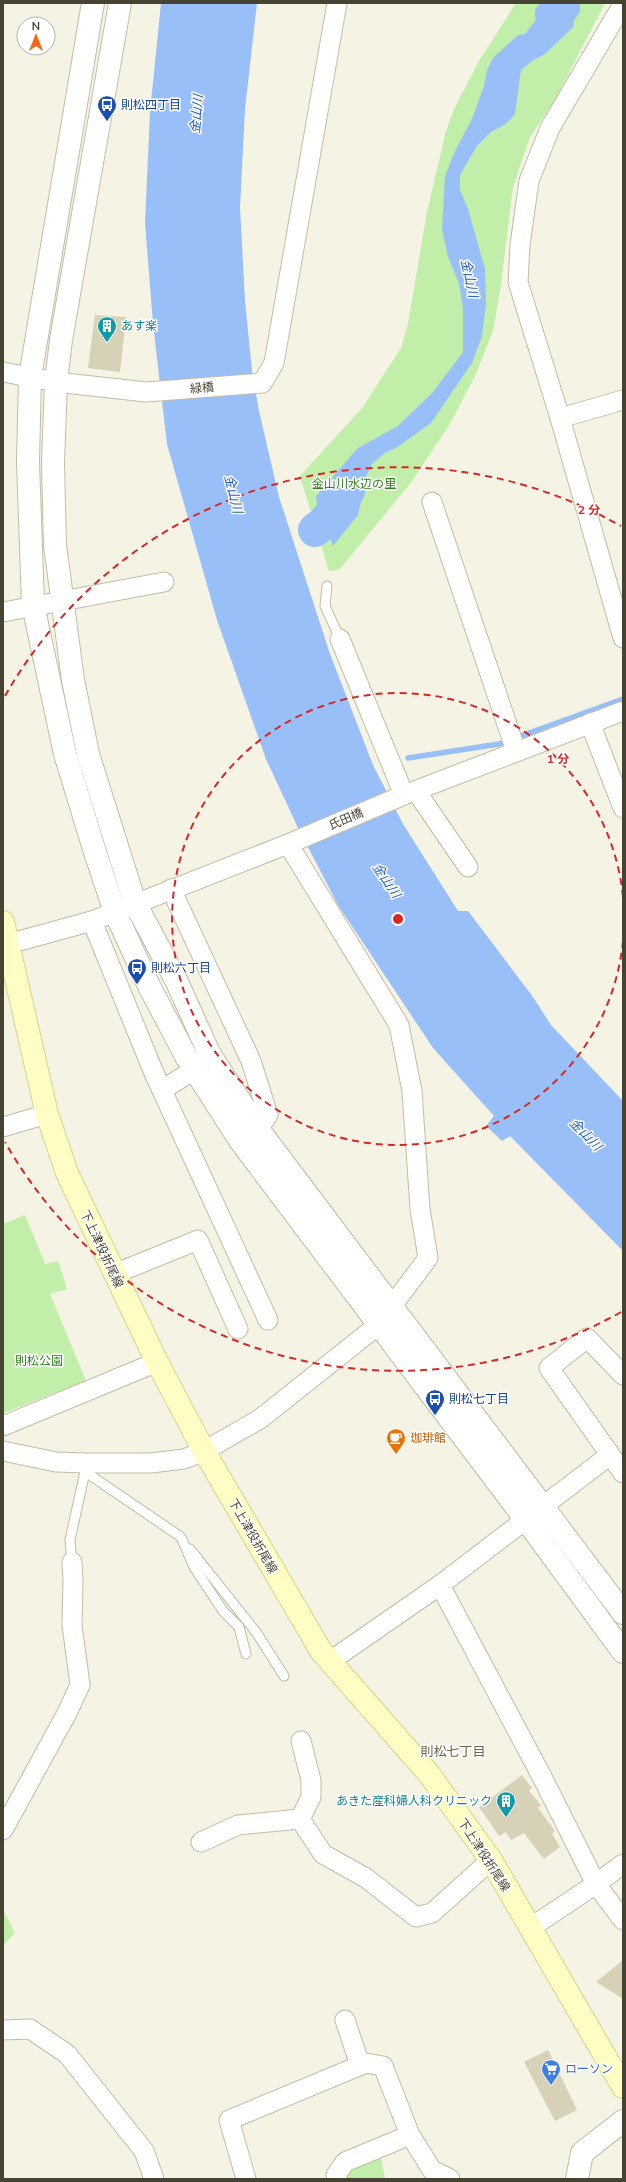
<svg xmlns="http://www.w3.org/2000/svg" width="626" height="2182" viewBox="0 0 626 2182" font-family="Mulish,'Noto Sans JP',sans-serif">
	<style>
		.green { fill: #c1eea8 }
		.water { fill: #99bff9 }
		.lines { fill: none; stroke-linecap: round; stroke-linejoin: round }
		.stream { stroke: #99bff9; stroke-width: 5.5 }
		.river { stroke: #99bff9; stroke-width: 34 }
		.building { fill: #d7d1b8 }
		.service-casing { stroke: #c1bda6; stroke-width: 11 }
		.minor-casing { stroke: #c1bda6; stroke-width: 21 }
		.tertiary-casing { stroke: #c1bda6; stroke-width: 24 }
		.secondary-casing { stroke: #d9d48e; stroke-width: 24 }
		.service { stroke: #fff; stroke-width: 9 }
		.minor { stroke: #fff; stroke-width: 19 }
		.tertiary { stroke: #fff; stroke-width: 22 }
		.secondary { stroke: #fffcc4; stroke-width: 22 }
		.ring { fill: none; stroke: #d62828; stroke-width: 2; stroke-dasharray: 7 5 }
		.labels { text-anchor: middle; stroke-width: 3; stroke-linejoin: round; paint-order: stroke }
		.transit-label { font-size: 12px; fill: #164399; stroke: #fff; text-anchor: start }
		.culture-label { font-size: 12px; fill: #0d838f; stroke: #fff; text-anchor: start }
		.street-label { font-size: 12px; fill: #474333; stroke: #fff }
		.park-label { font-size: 12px; fill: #318020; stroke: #fff }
		.food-label { font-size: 12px; fill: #c56008; stroke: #fff; text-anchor: start }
		.shop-label { font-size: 12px; fill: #366cbe; stroke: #fff; text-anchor: start }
		.water-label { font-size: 13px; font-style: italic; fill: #205dbf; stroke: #fff }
		.neighbourhood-label { font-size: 13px; fill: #6b6449; stroke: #fff }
		.centre { fill: #d62828; stroke: #fff; stroke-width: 2 }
		.ring-label { font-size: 12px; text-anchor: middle; font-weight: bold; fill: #d62828; stroke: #fff; stroke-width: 3; stroke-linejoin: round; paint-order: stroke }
	</style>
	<rect width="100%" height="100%" fill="#f4f3e4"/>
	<g class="green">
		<path d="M 516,3 L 605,3 L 555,100 L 530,137 L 513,187 L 501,284 L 493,331 L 475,376 L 449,425 L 412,481 L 339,570 L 329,571 L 300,476 L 363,407 L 401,348 L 408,324 L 427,212 L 446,131 L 454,109 L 479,61 Z"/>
		<path d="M 25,1215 L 45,1264 L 58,1261 L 67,1289 L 50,1294 L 86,1381 L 3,1413 L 3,1224 Z"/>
		<path d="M 3,1910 L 15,1933 L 3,1945 Z"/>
		<path d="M 381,2158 L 385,2179 L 345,2179 L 348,2169 Z"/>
	</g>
	<g class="water">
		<path d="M 161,3 L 257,3 L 245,109 L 240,207 L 245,301 L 252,371 L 259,411 L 279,497 L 330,654 L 373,765 L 403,824 L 458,911 L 468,911 L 533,997 L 551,1025 L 623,1101 L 623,1251 L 510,1136 L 502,1141 L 486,1126 L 494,1116 L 433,1048 L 338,905 L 299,830 L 266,759 L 217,620 L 167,444 L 153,324 L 145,223 L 150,112 Z"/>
		<path d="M 580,3 L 580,12 L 574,20 L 573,27 L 545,54 L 532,61 L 521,70 L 515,114 L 506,124 L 491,132 L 477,146 L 460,175 L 460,190 L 468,209 L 485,269 L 486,303 L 482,336 L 472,363 L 431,423 L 396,448 L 386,452 L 372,464 L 366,477 L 358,515 L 333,546 L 329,534 L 323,539 L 315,514 L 318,510 L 316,496 L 358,448 L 398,426 L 433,392 L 463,352 L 463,308 L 459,283 L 448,257 L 442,229 L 445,176 L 455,151 L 472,119 L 484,86 L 487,70 L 493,58 L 518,35 L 525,34 L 536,20 C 534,13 534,9 540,4 Z"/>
	</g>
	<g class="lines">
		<path class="stream" d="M 408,758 L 499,744 L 623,699"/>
		<path class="river" d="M 315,530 L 325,522 L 348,491"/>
	</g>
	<g class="building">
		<path d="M 95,315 L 126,317 L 120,372 L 88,368 Z"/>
		<path d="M 522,1775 L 532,1788 L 529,1791 L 541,1805 L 538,1808 L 555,1831 L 552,1834 L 560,1847 L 544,1859 L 524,1833 L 511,1840 L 506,1832 L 499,1836 L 479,1807 Z"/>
		<path d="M 623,1960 L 623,1999 L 596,1982 Z"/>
		<path d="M 548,2050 L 577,2110 L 555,2121 L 524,2062 Z"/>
	</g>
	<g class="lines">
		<g class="service-casing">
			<g id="service">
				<path d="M 327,586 L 325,606 L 340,639"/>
				<path d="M 84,1471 L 181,1537 L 194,1567 L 223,1611 L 239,1627 L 246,1654"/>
				<path d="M 190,1549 L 256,1632 L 284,1676"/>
				<path d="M 72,1562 L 70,1540 L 86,1467"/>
			</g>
		</g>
		<g class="minor-casing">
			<g id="minor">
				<path d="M 623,4 L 550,128 L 529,181 L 520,245 L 518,282 L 560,418 L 623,638"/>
				<path d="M 3,372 L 56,382 L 146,392 L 262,383 L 274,363 L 337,3"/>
				<path d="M 560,418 L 623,400"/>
				<path d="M 432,502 L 516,751"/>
				<path d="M 3,612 L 164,582"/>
				<path d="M 340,639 L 404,795"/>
				<path d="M 590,723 L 623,808"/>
				<path d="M 416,791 L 468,867"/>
				<path d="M 171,889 L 251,1061 L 268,1115 L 258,1129"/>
				<path d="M 92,921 L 154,1073 L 268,1320"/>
				<path d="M 8,944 L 92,921 L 288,844 L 404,795 L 623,711"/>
				<path d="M 162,1090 L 194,1070"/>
				<path d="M 3,1127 L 47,1114"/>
				<path d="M 114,1274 L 198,1240 L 238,1329"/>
				<path d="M 623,1375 L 587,1338 L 549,1368 L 623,1473"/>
				<path d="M 3,1426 L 157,1362"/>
				<path d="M 3,1451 L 56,1462 L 87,1463 L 151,1463 L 184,1459 L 204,1451 L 260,1419 L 377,1326 L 428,1258 L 420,1209 L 412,1091 L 399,1025 L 288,844"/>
				<path d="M 440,1585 L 541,1775 L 596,1884 L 623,1920"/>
				<path d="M 329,1662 L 440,1585 L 610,1455"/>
				<path d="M 300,1819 L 323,1854 L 366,1878 L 416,1917 L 432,1913 L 491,1860"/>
				<path d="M 300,1819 L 311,1797 L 311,1780 L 301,1741"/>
				<path d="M 3,1830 L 67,1713 L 80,1685 L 72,1625 L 73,1580 L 72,1562"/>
				<path d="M 201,1842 L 238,1825 L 300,1819"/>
				<path d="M 530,1928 L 596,1884 L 623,1864"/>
				<path d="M 345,2020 L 360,2065"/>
				<path d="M 3,2030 L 30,2029 L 67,2054 L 144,2151 L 154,2179"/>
				<path d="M 246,2179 L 229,2120 L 366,2063 L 383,2066 L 410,2135 L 432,2170 L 450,2179"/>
				<path d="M 337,2179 L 336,2175 L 345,2162 L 410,2135"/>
			</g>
		</g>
		<g class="tertiary-casing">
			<g id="tertiary">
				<path d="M 93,3 L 30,377 L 28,462 L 33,605 L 65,754 L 95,852 L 115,912 L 149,986 L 187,1058 L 241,1142 L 526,1520 L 623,1652"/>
				<path d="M 120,3 L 61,340 L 56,382 L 53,463 L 55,545 L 73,680 L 88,754 L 135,903 L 177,982 L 209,1053 L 258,1129 L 623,1613"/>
				<path d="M 577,2179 L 582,2153 L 623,2121"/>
			</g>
		</g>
		<g class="secondary-casing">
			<path id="secondary" d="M 3,922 L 47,1114 L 67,1173 L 157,1362 L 204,1451 L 321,1651 L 429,1774 L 491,1860 L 623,2087"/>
		</g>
		<use href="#service" class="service"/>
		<use href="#minor" class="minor"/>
		<use href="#tertiary" class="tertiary"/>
		<use href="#secondary" class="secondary"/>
	</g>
	<g class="ring">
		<path d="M623 941A226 226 0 1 1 623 897"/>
		<path d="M621 1312A452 452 0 0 1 5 1142M5 696A452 452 0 0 1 621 526"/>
	</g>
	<defs>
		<g id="bus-pin" transform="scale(1)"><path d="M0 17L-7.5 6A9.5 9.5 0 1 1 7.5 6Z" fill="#1a4fb4" stroke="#fff"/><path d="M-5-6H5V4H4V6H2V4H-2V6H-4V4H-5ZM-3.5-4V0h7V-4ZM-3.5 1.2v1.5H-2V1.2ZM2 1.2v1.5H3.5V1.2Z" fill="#fff"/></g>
		<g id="building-pin" transform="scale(1)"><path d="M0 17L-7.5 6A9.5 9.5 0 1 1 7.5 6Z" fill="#0f9aa8" stroke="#fff"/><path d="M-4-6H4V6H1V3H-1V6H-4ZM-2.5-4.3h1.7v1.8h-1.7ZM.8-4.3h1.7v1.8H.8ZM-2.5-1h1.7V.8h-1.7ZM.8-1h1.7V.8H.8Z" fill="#fff"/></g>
		<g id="cafe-pin" transform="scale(1)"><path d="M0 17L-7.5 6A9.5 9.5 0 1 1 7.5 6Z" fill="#e8710a" stroke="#fff"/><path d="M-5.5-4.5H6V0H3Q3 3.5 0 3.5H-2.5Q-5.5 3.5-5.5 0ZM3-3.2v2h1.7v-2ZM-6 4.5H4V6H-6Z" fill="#fff"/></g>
		<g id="supermarket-pin" transform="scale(1)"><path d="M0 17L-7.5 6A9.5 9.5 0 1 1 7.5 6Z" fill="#3f7fe0" stroke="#fff"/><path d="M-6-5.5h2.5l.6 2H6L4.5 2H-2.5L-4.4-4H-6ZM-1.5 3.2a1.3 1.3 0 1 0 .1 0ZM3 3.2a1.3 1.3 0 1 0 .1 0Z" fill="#fff"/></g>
	</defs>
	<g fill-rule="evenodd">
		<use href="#bus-pin" x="107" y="105"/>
		<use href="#building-pin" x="107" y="326"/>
		<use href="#bus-pin" x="137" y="968"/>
		<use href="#bus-pin" x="435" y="1399"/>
		<use href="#cafe-pin" x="396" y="1438"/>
		<use href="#building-pin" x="506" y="1801"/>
		<use href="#supermarket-pin" x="551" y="2069"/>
	</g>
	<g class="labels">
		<g class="transit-label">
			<text x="121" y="109">則松四丁目</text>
			<text x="151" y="972">則松六丁目</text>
			<text x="449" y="1403">則松七丁目</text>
		</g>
		<g class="culture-label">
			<text x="121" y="330">あす楽</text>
			<text x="492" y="1805" text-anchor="end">あきた産科婦人科クリニック</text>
		</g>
		<g class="street-label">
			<text transform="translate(202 388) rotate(-5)" y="4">緑橋</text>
			<text transform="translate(346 819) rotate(-23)" y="4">氏田橋</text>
			<text transform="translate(102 1249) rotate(65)" y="4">下上津役折尾線</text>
			<text transform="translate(253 1536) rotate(60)" y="4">下上津役折尾線</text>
			<text transform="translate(484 1855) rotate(57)" y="4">下上津役折尾線</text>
		</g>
		<g class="park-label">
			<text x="354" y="488">金山川水辺の里</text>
			<text x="39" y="1365">則松公園</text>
		</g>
		<g class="food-label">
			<text x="410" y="1442">珈琲館</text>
		</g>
		<g class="shop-label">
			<text x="565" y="2073">ローソン</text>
		</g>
		<g class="water-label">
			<text transform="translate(196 114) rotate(-85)" y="5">金山川</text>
			<text transform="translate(470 278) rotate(78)" y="5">金山川</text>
			<text transform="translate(234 494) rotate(76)" y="5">金山川</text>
			<text transform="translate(387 880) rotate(56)" y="5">金山川</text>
			<text transform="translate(586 1134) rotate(46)" y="5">金山川</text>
		</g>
		<g class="neighbourhood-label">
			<text x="453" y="1756">則松七丁目</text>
		</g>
	</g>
	<circle cx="398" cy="919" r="6" class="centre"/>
	<g class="ring-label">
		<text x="589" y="514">2 分</text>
		<text x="558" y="763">1 分</text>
	</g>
	<rect width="626" height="2182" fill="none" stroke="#474333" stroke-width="8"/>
	<g transform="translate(36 36)"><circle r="19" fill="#ffffff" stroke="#b5b4ad"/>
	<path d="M0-3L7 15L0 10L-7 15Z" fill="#ff6311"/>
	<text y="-6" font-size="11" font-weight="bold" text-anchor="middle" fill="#474333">N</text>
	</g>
</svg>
